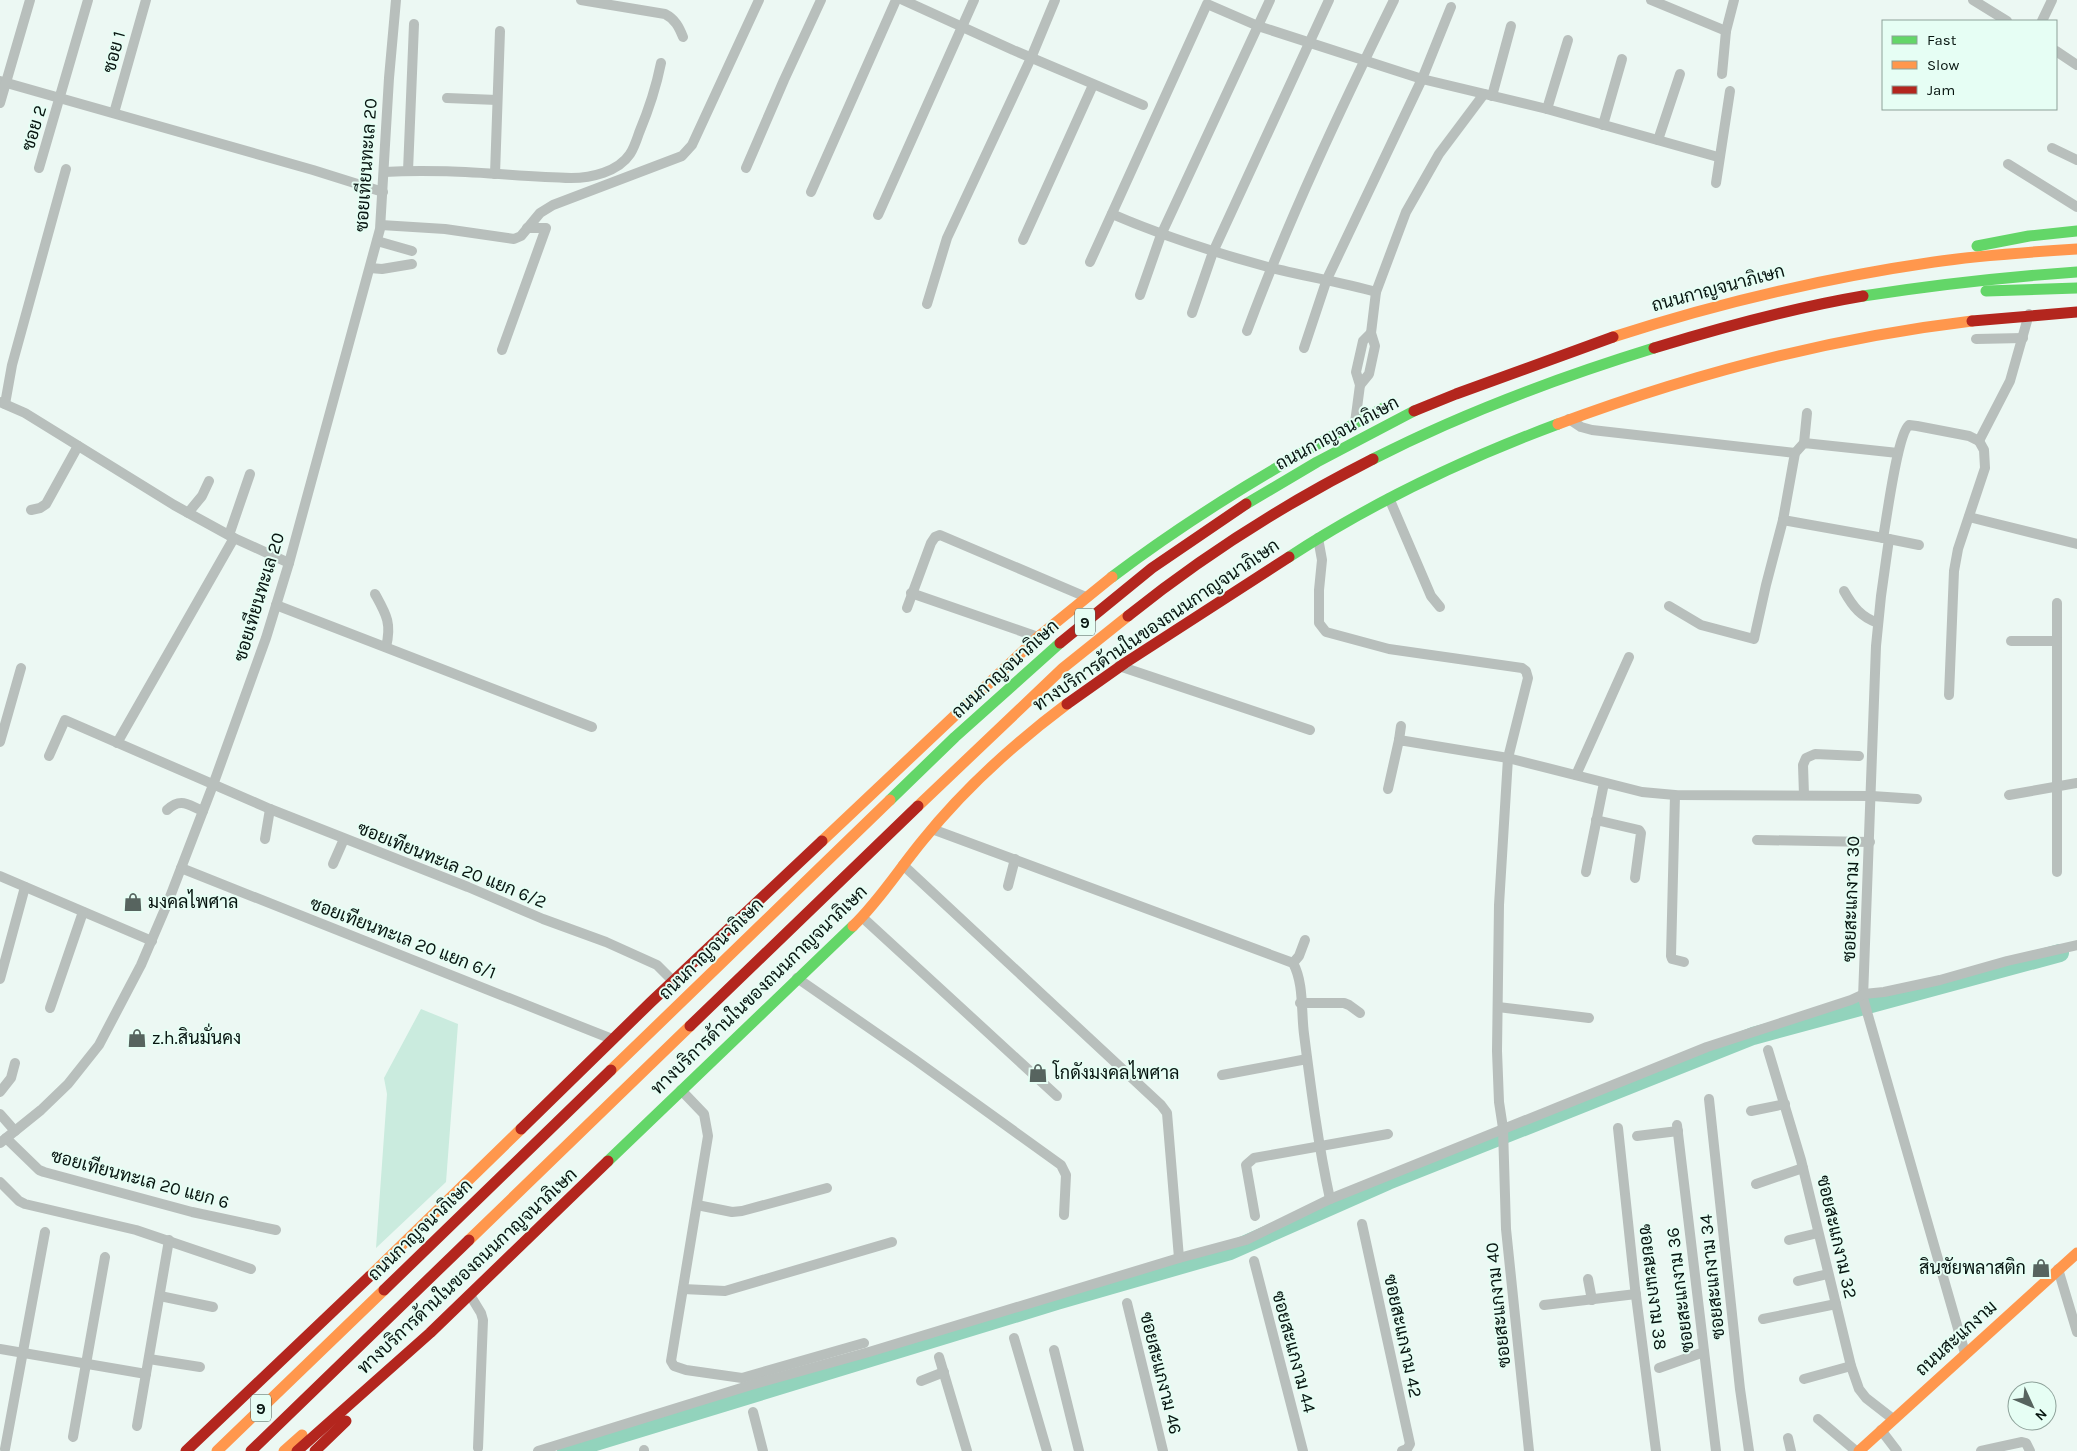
<svg xmlns="http://www.w3.org/2000/svg" width="2077" height="1451" viewBox="0 0 2077 1451" font-family="Karla,Sarabun,sans-serif">
	<style>
		.green { fill: #caebde }
		.lines { fill: none; stroke-linecap: round; stroke-linejoin: round }
		.river { stroke: #92d3bc; stroke-width: 18 }
		.street { stroke: #b8bfbc; stroke-width: 10 }
		.fast { stroke: #63d668; stroke-width: 11 }
		.slow { stroke: #ff974d; stroke-width: 11 }
		.jam { stroke: #b3261e; stroke-width: 11 }
		.labels { text-anchor: middle; stroke-width: 4; stroke-linejoin: round; paint-order: stroke }
		.shield { fill: #e6fef4; stroke: #4a5b54; stroke-width: 1 }
		.shield-label { font-size: 16px; font-weight: bold; fill: #071510 }
		.street-label { font-size: 18px; fill: #071510; stroke: #e6fef4 }
		.poi-label { font-size: 18px; fill: #071510; stroke: #e6fef4; text-anchor: start }
	</style>
	<rect width="100%" height="100%" fill="#ecf8f3"/>
	<path class="green" d="M 421,1009 L 458,1024 L 446,1182 L 376,1248 L 387,1094 L 384,1078 Z"/>
	<g class="lines">
		<path class="river" d="M 566,1451 L 1057,1301 L 1230,1251 L 1388,1181 L 1753,1036 L 2060,953"/>
		<g class="street">
			<path d="M 581,0 L 665,14 C 675,19 679,27 683,37"/>
			<path d="M 903,0 L 1013,50 L 1143,105"/>
			<path d="M 1651,0 L 1726,31"/>
			<path d="M 1973,0 L 2007,21"/>
			<path d="M 2042,21 L 2052,0"/>
			<path d="M 2056,51 L 2077,65"/>
			<path d="M 1722,74 L 1726,31 L 1734,0"/>
			<path d="M 0,81 L 313,170 L 383,192"/>
			<path d="M 1492,96 L 1511,26"/>
			<path d="M 447,98 L 497,100"/>
			<path d="M 0,103 L 30,0"/>
			<path d="M 1547,109 L 1568,40"/>
			<path d="M 114,113 L 146,0"/>
			<path d="M 1603,125 L 1622,59"/>
			<path d="M 1658,140 L 1680,74"/>
			<path d="M 2052,148 L 2077,160"/>
			<path d="M 2008,164 L 2077,207"/>
			<path d="M 39,168 L 88,0"/>
			<path d="M 746,168 L 784,80 L 821,0"/>
			<path d="M 408,171 L 414,24"/>
			<path d="M 384,172 C 447,168 509,176 571,178 C 591,178 618,172 630,154 C 634,148 637,139 639,133 C 649,109 656,88 661,63"/>
			<path d="M 495,174 L 500,31"/>
			<path d="M 1716,183 L 1730,91"/>
			<path d="M 811,192 L 896,0"/>
			<path d="M 1112,214 C 1165,237 1213,252 1268,267 C 1303,276 1340,282 1376,292"/>
			<path d="M 878,215 L 974,0"/>
			<path d="M 381,225 L 445,229 L 514,239 L 521,236 L 540,213 L 553,205 L 682,156 L 692,145 L 759,0"/>
			<path d="M 1023,240 L 1093,85"/>
			<path d="M 377,241 L 412,251"/>
			<path d="M 1090,262 L 1207,4 L 1258,26 L 1422,79 L 1547,109 L 1718,157"/>
			<path d="M 370,268 L 382,269 L 412,264"/>
			<path d="M 1140,295 L 1161,235 L 1270,0"/>
			<path d="M 927,304 L 947,238 L 1031,58 L 1055,0"/>
			<path d="M 1192,313 L 1213,252 L 1329,0"/>
			<path d="M 1247,331 C 1289,218 1341,108 1394,0"/>
			<path d="M 1976,339 L 2023,338"/>
			<path d="M 1304,348 L 1327,279 L 1422,79 L 1451,7"/>
			<path d="M 502,350 L 546,228 L 527,228"/>
			<path d="M 1360,385 L 1369,374 L 1375,346 L 1371,333 L 1376,292 L 1406,212 L 1439,154 L 1484,94"/>
			<path d="M 0,402 L 25,413 L 174,505 L 234,538 L 289,563"/>
			<path d="M 5,404 L 12,365 L 66,169"/>
			<path d="M 1569,419 L 1581,427 L 1592,430 L 1795,453 L 1783,520 L 1766,585 L 1754,639 L 1701,625 L 1669,606"/>
			<path d="M 1355,423 L 1360,385 L 1356,372 L 1363,341 L 1371,333"/>
			<path d="M 1804,443 L 1807,413"/>
			<path d="M 1795,453 L 1804,443 L 1898,453"/>
			<path d="M 1389,498 L 1431,596 L 1440,607"/>
			<path d="M 31,510 L 40,508 L 46,504 L 78,446"/>
			<path d="M 188,513 L 202,496 L 209,481"/>
			<path d="M 1969,517 L 2077,544"/>
			<path d="M 1783,520 L 1889,539 L 1881,596 L 1876,646 L 1863,998 L 1965,1353"/>
			<path d="M 229,535 L 250,474"/>
			<path d="M 1318,538 L 1322,560 L 1319,590 L 1319,623 L 1326,632 L 1389,649 L 1522,668 L 1526,671 L 1528,678 L 1508,758 L 1499,905 L 1497,1051 L 1499,1102 L 1503,1128 L 1506,1229 L 1529,1451"/>
			<path d="M 1883,538 C 1887,518 1897,435 1909,425 L 1917,426 L 1969,436 L 1979,441 L 2010,381 L 2029,314"/>
			<path d="M 1889,539 L 1919,545"/>
			<path d="M 1844,591 C 1853,607 1861,617 1878,623"/>
			<path d="M 911,593 L 1038,637"/>
			<path d="M 375,594 C 386,614 392,623 386,647"/>
			<path d="M 2057,603 L 2057,872"/>
			<path d="M 276,605 L 592,727"/>
			<path d="M 907,608 L 931,543 L 935,537 L 940,535 L 1086,597"/>
			<path d="M 2011,641 L 2057,641"/>
			<path d="M 1119,666 L 1310,730"/>
			<path d="M 1949,695 L 1954,571 L 1958,549 L 1985,468 L 1984,450 L 1979,441"/>
			<path d="M 1399,740 L 1401,726"/>
			<path d="M 0,742 L 21,668"/>
			<path d="M 117,743 L 234,538"/>
			<path d="M 49,756 L 65,720 L 270,809 L 468,887 L 543,919 L 606,942 L 657,965 L 673,981"/>
			<path d="M 1576,775 L 1629,657"/>
			<path d="M 1388,789 L 1399,740 L 1508,758 L 1642,792 L 1675,795 L 1872,796 L 1917,799"/>
			<path d="M 1675,795 L 1671,956 L 1672,959 L 1684,962"/>
			<path d="M 1804,795 L 1803,765 L 1806,758 L 1815,754 L 1859,756"/>
			<path d="M 2009,795 L 2077,783"/>
			<path d="M 167,810 C 181,797 188,805 203,811"/>
			<path d="M 1596,820 L 1639,830 L 1641,833 L 1635,878"/>
			<path d="M 932,829 L 1293,963 C 1304,983 1301,1011 1304,1034 C 1311,1089 1318,1144 1330,1199"/>
			<path d="M 265,839 L 270,809"/>
			<path d="M 1757,840 L 1870,842"/>
			<path d="M 333,864 L 344,839"/>
			<path d="M 903,865 L 1161,1105 L 1167,1113 L 1179,1258 L 1246,1240 L 1330,1199 L 1707,1047 L 1851,1000 L 1864,994 L 1884,992 L 1940,980 L 2007,961 L 2077,945"/>
			<path d="M 181,868 L 612,1039"/>
			<path d="M 1586,872 L 1604,783"/>
			<path d="M 0,876 L 152,941"/>
			<path d="M 1008,886 L 1015,859"/>
			<path d="M 862,917 L 1057,1096"/>
			<path d="M 1293,963 L 1299,956 L 1305,940"/>
			<path d="M 797,978 L 914,1059 L 1061,1165 L 1066,1175 L 1064,1215"/>
			<path d="M 0,979 L 25,887"/>
			<path d="M 1300,1003 L 1344,1003 L 1349,1005 L 1360,1013"/>
			<path d="M 1498,1007 L 1589,1018"/>
			<path d="M 50,1008 L 83,912"/>
			<path d="M 1768,1050 L 1801,1160 L 1851,1366 L 1859,1389 L 1866,1398 L 1893,1419"/>
			<path d="M 1222,1075 L 1307,1059"/>
			<path d="M 681,1090 L 704,1114 L 708,1136 L 671,1361 L 674,1366 L 686,1370 L 742,1378 L 864,1343"/>
			<path d="M 0,1092 L 11,1078 L 15,1063"/>
			<path d="M 1709,1099 L 1740,1389 L 1749,1451"/>
			<path d="M 1751,1111 L 1785,1104"/>
			<path d="M 0,1114 L 15,1131"/>
			<path d="M 1677,1125 L 1716,1451"/>
			<path d="M 1618,1128 L 1635,1288 L 1656,1451"/>
			<path d="M 1637,1136 L 1678,1131"/>
			<path d="M 6,1138 L 39,1170 L 44,1172 L 192,1212 L 276,1230"/>
			<path d="M 0,1143 L 41,1110 L 68,1084 L 99,1045 L 141,965 L 168,902 L 213,785 L 266,638 L 289,563 L 380,229 L 389,78 L 396,0"/>
			<path d="M 0,1182 L 19,1201 L 25,1204 L 136,1230 L 251,1269"/>
			<path d="M 1756,1184 L 1803,1168"/>
			<path d="M 697,1205 L 732,1212 L 742,1211 L 827,1188"/>
			<path d="M 1255,1216 L 1246,1165 L 1254,1158 L 1388,1134"/>
			<path d="M 1362,1224 L 1410,1444 L 1407,1449 L 1402,1451"/>
			<path d="M 1789,1240 L 1818,1233"/>
			<path d="M 1254,1261 L 1303,1451"/>
			<path d="M 2058,1269 L 2077,1332"/>
			<path d="M 1588,1279 L 1592,1300"/>
			<path d="M 1798,1281 L 1828,1274"/>
			<path d="M 683,1289 L 725,1291 L 892,1242"/>
			<path d="M 470,1295 L 481,1313 L 483,1320 L 478,1448"/>
			<path d="M 160,1296 L 213,1307"/>
			<path d="M 1127,1303 L 1163,1451"/>
			<path d="M 1544,1305 L 1636,1294"/>
			<path d="M 1763,1319 L 1836,1304"/>
			<path d="M 1014,1338 L 1047,1451"/>
			<path d="M 0,1349 L 146,1374"/>
			<path d="M 1054,1350 L 1079,1451"/>
			<path d="M 939,1357 L 967,1451"/>
			<path d="M 149,1359 L 200,1367"/>
			<path d="M 1659,1368 L 1704,1352"/>
			<path d="M 1804,1379 L 1851,1366"/>
			<path d="M 921,1381 L 944,1372"/>
			<path d="M 753,1412 L 763,1451"/>
			<path d="M 1818,1419 L 1856,1451"/>
			<path d="M 137,1426 L 169,1240"/>
			<path d="M 1881,1430 L 1897,1451"/>
			<path d="M 73,1437 L 105,1257"/>
			<path d="M 1788,1438 L 1791,1451"/>
			<path d="M 5,1449 L 45,1232"/>
			<path d="M 644,1450 L 644,1451"/>
			<path d="M 538,1451 L 751,1385 L 869,1352 L 1179,1258"/>
			<path d="M 1981,1451 L 2022,1442 L 2026,1443 L 2030,1451"/>
		</g>
		<g class="fast">
			<path d="M 1977,246 L 2029,236 L 2077,231"/>
			<path d="M 1986,291 L 2077,288"/>
			<path d="M 1863,296 C 1934,285 2005,277 2077,272"/>
			<path d="M 1373,459 C 1461,414 1560,377 1654,348"/>
			<path d="M 1246,504 L 1317,462 L 1414,411"/>
			<path d="M 1289,557 C 1373,502 1464,459 1558,424"/>
			<path d="M 1112,577 C 1198,512 1290,458 1385,407"/>
			<path d="M 890,800 L 955,737 L 1060,643"/>
			<path d="M 608,1161 L 853,926"/>
		</g>
		<g class="slow">
			<path d="M 1613,337 C 1718,303 1824,278 1934,262 C 1981,255 2029,252 2077,249"/>
			<path d="M 1558,424 C 1692,374 1829,338 1972,321"/>
			<path d="M 918,806 L 1063,668 L 1128,616"/>
			<path d="M 822,841 L 1038,637 L 1112,577"/>
			<path d="M 853,926 C 880,900 899,869 923,840 C 964,789 1015,743 1067,704"/>
			<path d="M 611,1070 L 890,800"/>
			<path d="M 469,1240 L 690,1026"/>
			<path d="M 370,1276 L 521,1129"/>
			<path d="M 217,1451 L 384,1290"/>
			<path d="M 284,1451 L 302,1435"/>
			<path d="M 1859,1451 L 2077,1253"/>
		</g>
		<g class="jam">
			<path d="M 1972,321 L 2077,312"/>
			<path d="M 1654,348 C 1723,327 1792,308 1863,296"/>
			<path d="M 1414,411 L 1456,394 L 1613,337"/>
			<path d="M 1128,616 C 1204,555 1286,503 1373,459"/>
			<path d="M 1060,643 L 1152,568 L 1246,504"/>
			<path d="M 1067,704 L 1125,663 L 1289,557"/>
			<path d="M 690,1026 L 918,806"/>
			<path d="M 521,1129 L 651,1002 L 822,841"/>
			<path d="M 384,1290 L 611,1070"/>
			<path d="M 186,1451 L 370,1276"/>
			<path d="M 251,1451 L 469,1240"/>
			<path d="M 297,1451 L 430,1333 L 608,1161"/>
			<path d="M 315,1451 L 346,1421"/>
		</g>
	</g>
	<defs>
		<g id="shop-bare" transform="scale(1.5)"><path d="M-5-2.5h2.3a2.7 3.5 0 0 1 5.4 0H5L5.5 6h-11ZM-1.5-2.5h3a1.5 2.3 0 0 0-3 0Z" fill="#57645f" stroke="#e6fef4" stroke-width="2.5" paint-order="stroke"/></g>
	</defs>
	<g fill-rule="evenodd">
		<use href="#shop-bare" x="133" y="902"/>
		<use href="#shop-bare" x="137" y="1038"/>
		<use href="#shop-bare" x="1038" y="1073"/>
		<use href="#shop-bare" x="2041" y="1268"/>
	</g>
	<g class="labels">
		<g class="shield">
			<rect x="1075" y="608.5" width="20" height="27" rx="4"/>
			<rect x="251" y="1394.5" width="20" height="27" rx="4"/>
		</g>
		<g class="shield-label">
			<text x="1085" y="628">9</text>
			<text x="261" y="1414">9</text>
		</g>
		<g class="street-label">
			<text transform="translate(114 52) rotate(-75)" y="6">ซอย 1</text>
			<text transform="translate(34 128) rotate(-73)" y="6">ซอย 2</text>
			<text transform="translate(366 165) rotate(-86)" y="6">ซอยเทียนทะเล 20</text>
			<text transform="translate(1718 288) rotate(-15)" y="6">ถนนกาญจนาภิเษก</text>
			<text transform="translate(1337 433) rotate(-28)" y="6">ถนนกาญจนาภิเษก</text>
			<text transform="translate(259 597) rotate(-73)" y="6">ซอยเทียนทะเล 20</text>
			<text transform="translate(1156 625) rotate(-34)" y="6">ทางบริการด้านในของถนนกาญจนาภิเษก</text>
			<text transform="translate(1005 669) rotate(-42)" y="6">ถนนกาญจนาภิเษก</text>
			<text transform="translate(452 865) rotate(22)" y="6">ซอยเทียนทะเล 20 แยก 6/2</text>
			<text transform="translate(1851 899) rotate(-88)" y="6">ซอยสะแกงาม 30</text>
			<text transform="translate(403 938) rotate(21)" y="6">ซอยเทียนทะเล 20 แยก 6/1</text>
			<text transform="translate(711 949) rotate(-44)" y="6">ถนนกาญจนาภิเษก</text>
			<text transform="translate(759 990) rotate(-44)" y="6">ทางบริการด้านในของถนนกาญจนาภิเษก</text>
			<text transform="translate(140 1179) rotate(15)" y="6">ซอยเทียนทะเล 20 แยก 6</text>
			<text transform="translate(420 1230) rotate(-44)" y="6">ถนนกาญจนาภิเษก</text>
			<text transform="translate(1837 1237) rotate(77)" y="6">ซอยสะแกงาม 32</text>
			<text transform="translate(467 1271) rotate(-43)" y="6">ทางบริการด้านในของถนนกาญจนาภิเษก</text>
			<text transform="translate(1712 1277) rotate(-96)" y="6">ซอยสะแกงาม 34</text>
			<text transform="translate(1653 1287) rotate(83)" y="6">ซอยสะแกงาม 38</text>
			<text transform="translate(1680 1290) rotate(-97)" y="6">ซอยสะแกงาม 36</text>
			<text transform="translate(1498 1305) rotate(-96)" y="6">ซอยสะแกงาม 40</text>
			<text transform="translate(1403 1336) rotate(78)" y="6">ซอยสะแกงาม 42</text>
			<text transform="translate(1956 1338) rotate(-42)" y="6">ถนนสะแกงาม</text>
			<text transform="translate(1294 1352) rotate(75)" y="6">ซอยสะแกงาม 44</text>
			<text transform="translate(1161 1373) rotate(76)" y="6">ซอยสะแกงาม 46</text>
		</g>
		<g class="poi-label">
			<text x="148" y="908">มงคลไพศาล</text>
			<text x="152" y="1044">z.h.สินมั่นคง</text>
			<text x="1053" y="1079">โกดังมงคลไพศาล</text>
			<text x="2026" y="1274" text-anchor="end">สินชัยพลาสติก</text>
		</g>
	</g>
	<rect x="1882" y="20" width="175" height="90" fill="#e6fef4" stroke="#8da199"/>
	<rect x="1892" y="36" width="25" height="8" fill="#63d668" stroke="#8da199"/>
	<text x="1927" y="45" font-size="15" fill="#071510">Fast</text>
	<rect x="1892" y="61" width="25" height="8" fill="#ff974d" stroke="#8da199"/>
	<text x="1927" y="70" font-size="15" fill="#071510">Slow</text>
	<rect x="1892" y="86" width="25" height="8" fill="#b3261e" stroke="#8da199"/>
	<text x="1927" y="95" font-size="15" fill="#071510">Jam</text>
	<g transform="translate(2032 1406) rotate(134)"><circle r="24" fill="#e6fef4" stroke="#8da199"/>
	<path d="M0-4L9 19L0 12L-9 19Z" fill="#57645f"/>
	<text y="-8" font-size="14" font-weight="bold" text-anchor="middle" fill="#071510">N</text>
	</g>
</svg>
